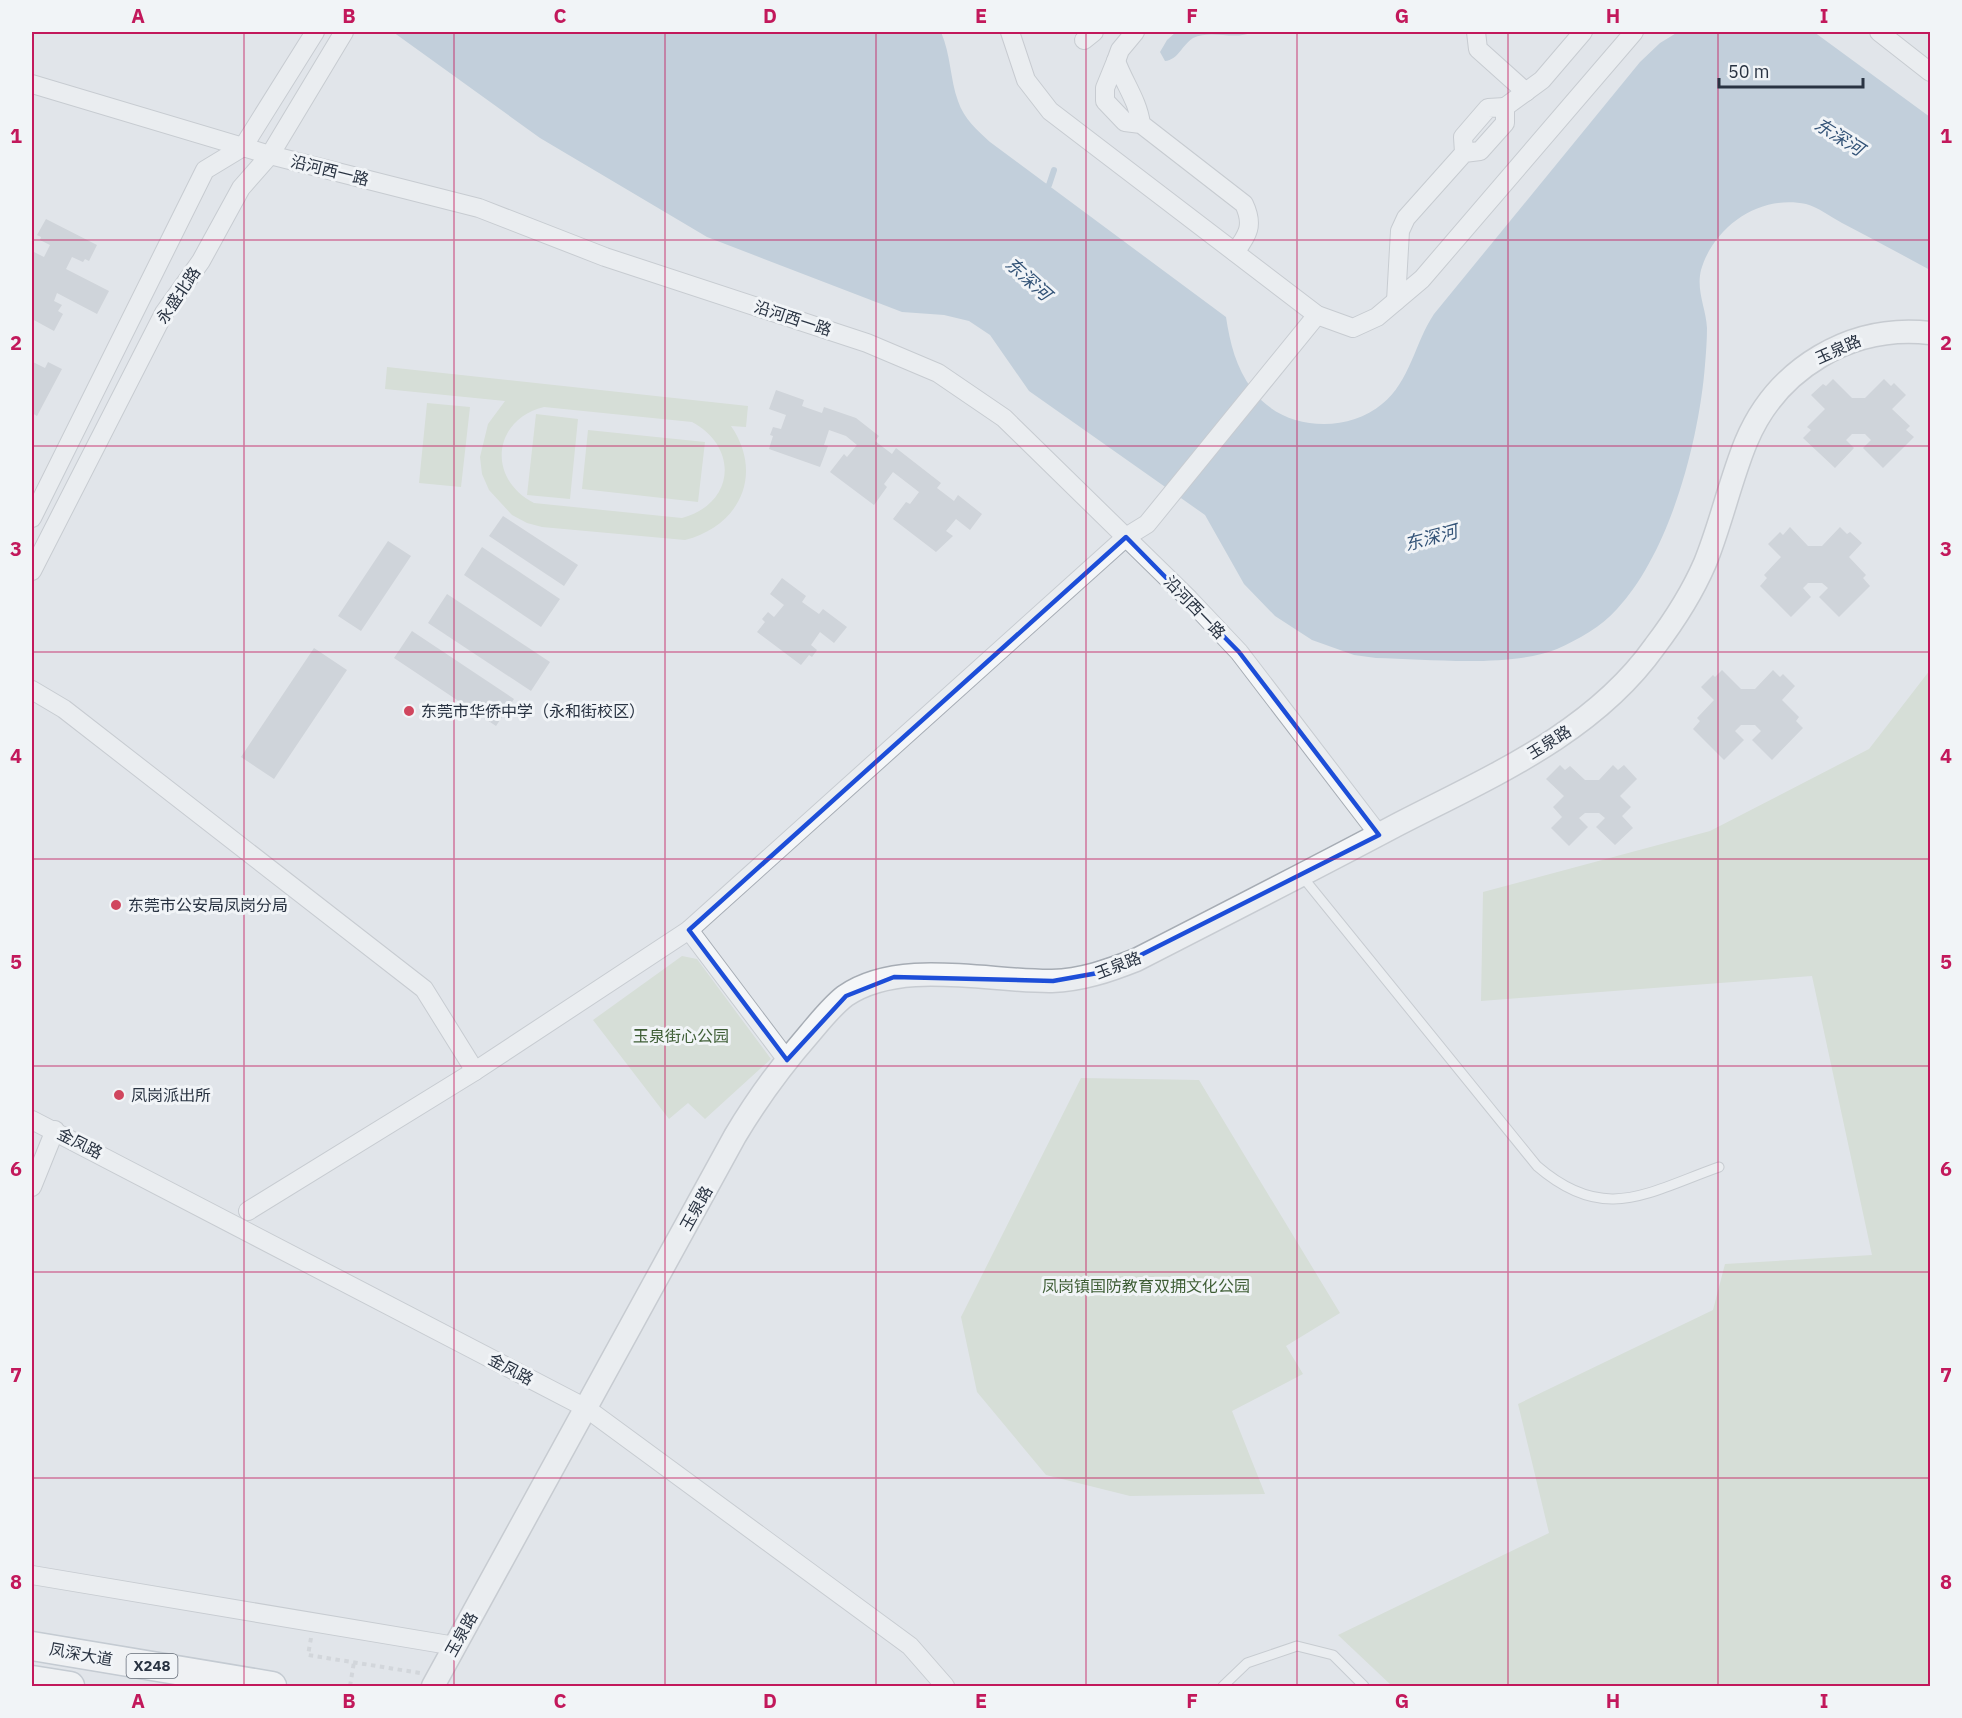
<svg xmlns="http://www.w3.org/2000/svg" width="1962" height="1718" viewBox="0 0 1962 1718" font-family="'IBM Plex Sans','Noto Sans SC',sans-serif">
	<style>
		.green { fill: #c7d4c2; fill-rule: evenodd }
		.water { fill: #9cb4ca }
		.lines { fill: none; stroke-linecap: round; stroke-linejoin: round }
		.stream { stroke: #9cb4ca; stroke-width: 6 }
		.building { fill: #b8bec7 }
		.service-casing { stroke: #a6acb4; stroke-width: 11 }
		.minor-casing { stroke: #a6acb4; stroke-width: 20 }
		.tertiary-casing { stroke: #a6acb4; stroke-width: 25 }
		.primary-casing { stroke: #a0aab6; stroke-width: 31 }
		.path { stroke: #bfc3c9; stroke-width: 4; stroke-dasharray: 4.5 4.5; stroke-linecap: butt }
		.service { stroke: #f4f6f8; stroke-width: 9 }
		.minor { stroke: #f4f6f8; stroke-width: 18 }
		.tertiary { stroke: #f4f6f8; stroke-width: 22 }
		.primary { stroke: #fff; stroke-width: 28 }
		.marked { fill: none; stroke: #1d4ed8; stroke-width: 4.5; stroke-linejoin: round }
		.grid { fill: none; stroke: #c2185b; stroke-width: 1.5; stroke-opacity: 0.55 }
		.poi-dot { fill: #d0465e; stroke: #f1f4f7; stroke-width: 2 }
		.labels { text-anchor: middle; stroke-width: 6; stroke-linejoin: round; paint-order: stroke }
		.shield { fill: #f1f4f7; stroke: #656d78; stroke-width: 1.5 }
		.shield-label { font-size: 15px; font-weight: bold; fill: #293342 }
		.street-label { font-size: 16px; fill: #293342; stroke: #f1f4f7 }
		.poi-label { font-size: 16px; fill: #293342; stroke: #f1f4f7; text-anchor: start }
		.park-label { font-size: 16px; fill: #3f5e36; stroke: #f1f4f7 }
		.water-label { font-size: 18px; font-style: italic; fill: #335377; stroke: #f1f4f7 }
		.neatline { fill: none; stroke: #c2185b; stroke-width: 2 }
		.grid-label { font-size: 20px; text-anchor: middle; font-weight: bold; fill: #c2185b }
	</style>
	<rect width="100%" height="100%" fill="#e1e5ea"/>
	<g class="green">
		<path d="M 387,367 L 748,406 L 746,427 L 731,426 C 764,474 740,526 685,540 L 542,527 L 527,523 L 512,515 L 489,490 L 482,474 L 480,457 L 488,424 L 505,401 L 385,389 ZM 544,407 L 692,422 C 740,448 734,504 682,518 L 534,503 C 487,479 492,420 544,407 Z"/>
		<path d="M 427,403 L 470,407 L 461,487 L 419,483 Z"/>
		<path d="M 536,414 L 578,419 L 570,499 L 527,495 Z"/>
		<path d="M 588,430 L 705,442 L 698,502 L 582,489 Z"/>
		<path d="M 1930,670 L 1930,1686 L 1392,1686 L 1338,1635 L 1549,1533 L 1518,1404 L 1713,1310 L 1725,1264 L 1872,1255 L 1812,976 L 1481,1001 L 1483,892 L 1710,831 L 1869,749 Z"/>
		<path d="M 682,956 L 697,959 L 771,1059 L 705,1119 L 688,1103 L 669,1119 L 593,1020 Z"/>
		<path d="M 1081,1078 L 1199,1080 L 1340,1313 L 1286,1346 L 1303,1374 L 1232,1411 L 1265,1494 L 1130,1496 L 1046,1475 L 977,1392 L 961,1317 Z"/>
	</g>
	<g class="water">
		<path d="M 393,32 L 941,32 C 951,55 950,79 958,101 C 964,119 977,130 990,142 L 1226,317 C 1230,343 1236,368 1252,389 C 1280,430 1345,435 1382,404 C 1410,382 1415,342 1434,314 L 1640,62 L 1660,43 L 1678,32 L 1814,32 L 1930,117 L 1930,270 C 1901,254 1872,239 1842,223 C 1831,217 1818,207 1806,204 C 1760,194 1714,226 1701,270 C 1696,291 1706,308 1707,328 C 1707,340 1706,353 1705,365 C 1699,441 1670,552 1617,609 C 1601,627 1579,639 1557,649 C 1510,668 1428,659 1376,658 L 1354,655 L 1312,640 L 1275,616 L 1244,584 L 1205,515 L 1029,391 L 990,335 L 969,321 L 944,315 L 902,312 L 707,237 L 540,138 Z"/>
		<path d="M 1176,32 L 1253,32 C 1234,41 1212,29 1193,38 C 1182,45 1178,60 1165,61 L 1160,52 L 1167,40 Z"/>
	</g>
	<g class="lines">
		<path class="stream" d="M 1043,190 L 1049,185 L 1054,170"/>
	</g>
	<g class="building">
		<path d="M 46,219 L 97,245 L 89,261 L 85,259 L 83,262 L 72,257 L 66,269 L 109,291 L 97,314 L 57,293 L 54,301 L 62,305 L 58,311 L 63,314 L 54,331 L 32,319 L 32,251 L 44,257 L 50,245 L 40,240 L 41,237 L 37,235 Z"/>
		<path d="M 33,362 L 45,368 L 48,362 L 62,369 L 37,416 L 32,413 Z"/>
		<path d="M 1833,379 L 1852,398 L 1865,398 L 1884,379 L 1891,386 L 1894,383 L 1906,395 L 1892,409 L 1910,426 L 1906,430 L 1914,437 L 1883,468 L 1863,448 L 1871,440 L 1865,434 L 1852,434 L 1846,440 L 1854,448 L 1835,468 L 1803,438 L 1811,430 L 1807,427 L 1825,409 L 1811,395 L 1823,384 L 1826,386 Z"/>
		<path d="M 776,390 L 804,400 L 802,406 L 822,413 L 824,407 L 856,418 L 879,436 L 875,441 L 892,454 L 896,448 L 941,483 L 937,488 L 954,501 L 958,495 L 982,514 L 970,530 L 956,519 L 946,531 L 953,536 L 936,552 L 893,519 L 906,502 L 910,504 L 919,492 L 893,472 L 884,484 L 887,487 L 874,505 L 830,472 L 844,454 L 847,457 L 857,445 L 846,436 L 829,430 L 824,445 L 828,446 L 820,467 L 769,449 L 773,436 L 770,435 L 773,427 L 781,429 L 786,415 L 769,409 Z"/>
		<path d="M 503,516 L 578,565 L 564,586 L 489,536 Z"/>
		<path d="M 1790,527 L 1808,546 L 1822,546 L 1840,527 L 1847,534 L 1850,532 L 1862,543 L 1849,557 L 1866,575 L 1863,578 L 1870,586 L 1839,617 L 1819,597 L 1828,588 L 1822,583 L 1808,583 L 1803,588 L 1811,597 L 1791,617 L 1760,586 L 1767,578 L 1764,575 L 1781,557 L 1768,544 L 1780,532 L 1783,535 Z"/>
		<path d="M 388,541 L 411,556 L 361,631 L 338,616 Z"/>
		<path d="M 482,547 L 560,599 L 541,627 L 464,575 Z"/>
		<path d="M 782,578 L 806,596 L 802,602 L 819,614 L 823,609 L 847,627 L 834,643 L 820,632 L 811,645 L 817,650 L 812,657 L 809,655 L 801,665 L 757,632 L 765,622 L 762,619 L 768,612 L 774,617 L 784,605 L 770,594 Z"/>
		<path d="M 447,594 L 550,662 L 531,691 L 428,623 Z"/>
		<path d="M 412,631 L 514,699 L 496,726 L 394,658 Z"/>
		<path d="M 314,648 L 347,670 L 274,779 L 241,757 Z"/>
		<path d="M 1722,670 L 1741,689 L 1755,689 L 1773,670 L 1780,677 L 1783,674 L 1795,686 L 1782,700 L 1799,717 L 1796,721 L 1803,728 L 1772,760 L 1752,740 L 1761,731 L 1755,725 L 1741,725 L 1735,731 L 1744,740 L 1724,760 L 1693,729 L 1700,721 L 1697,718 L 1714,700 L 1701,687 L 1713,675 L 1715,677 Z"/>
		<path d="M 1560,765 L 1565,770 L 1570,766 L 1585,780 L 1599,780 L 1613,765 L 1618,770 L 1624,765 L 1637,779 L 1620,796 L 1631,807 L 1622,816 L 1633,828 L 1615,845 L 1596,827 L 1605,818 L 1599,813 L 1585,813 L 1579,818 L 1588,827 L 1569,846 L 1551,828 L 1562,817 L 1553,807 L 1564,796 L 1546,779 Z"/>
	</g>
	<g class="lines">
		<g class="service-casing">
			<g id="service">
				<path d="M 1301,875 L 1537,1166 C 1604,1224 1646,1193 1719,1167"/>
				<path d="M 1223,1686 L 1247,1663 L 1297,1646 L 1333,1655 L 1364,1686"/>
			</g>
		</g>
		<g class="minor-casing">
			<g id="minor">
				<path d="M 1010,32 L 1026,80 L 1050,111 L 1317,315 L 1353,328 L 1377,317 L 1422,279 L 1634,32"/>
				<path d="M 1476,32 L 1478,49 L 1526,92"/>
				<path d="M 1879,32 L 1930,72"/>
				<path d="M 1084,40 L 1094,32"/>
				<path d="M 1116,61 L 1120,50 L 1135,32"/>
				<path d="M 32,84 L 270,155 L 479,208 L 605,257 L 867,343 L 938,373 L 1004,418 L 1189,599 L 1239,652 L 1379,835"/>
				<path d="M 1505,107 L 1542,80 L 1583,32"/>
				<path d="M 1141,124 C 1138,101 1124,83 1116,61 L 1105,88 L 1105,101 L 1125,122 L 1141,124 L 1244,204 C 1254,225 1248,235 1235,252"/>
				<path d="M 1396,301 L 1400,231 L 1406,218 L 1464,153 L 1480,151 L 1505,123 L 1505,107 L 1488,108 L 1463,137 L 1464,153"/>
				<path d="M 32,518 L 205,170 L 243,147 L 315,32"/>
				<path d="M 32,571 L 164,313 L 201,261 L 241,188 L 270,155 L 344,32"/>
				<path d="M 32,690 L 64,709 L 424,989 L 475,1071"/>
				<path d="M 689,930 L 787,1060"/>
				<path d="M 32,1120 L 586,1408 L 910,1646 L 945,1686"/>
				<path d="M 32,1187 L 55,1130"/>
				<path d="M 248,1211 L 475,1071 L 689,930 L 1126,537 L 1147,524 L 1317,315"/>
				<path d="M 32,1575 L 455,1646"/>
			</g>
		</g>
		<g class="tertiary-casing">
			<path id="tertiary" d="M 433,1686 L 735,1136 C 757,1099 782,1065 810,1033 C 821,1020 832,1006 845,996 C 900,958 989,982 1052,981 C 1082,980 1108,971 1136,960 C 1222,916 1308,872 1393,827 C 1487,778 1592,735 1655,646 C 1674,621 1692,593 1705,563 C 1721,524 1730,481 1746,442 C 1777,368 1851,324 1930,333"/>
		</g>
		<g class="primary-casing">
			<g id="primary">
				<path d="M 32,1646 L 272,1686"/>
				<path d="M 32,1680 L 70,1686"/>
			</g>
		</g>
		<g class="path">
			<path d="M 311,1638 L 308,1655 L 420,1673"/>
			<path d="M 350,1686 L 354,1662"/>
		</g>
		<use href="#service" class="service"/>
		<use href="#minor" class="minor"/>
		<use href="#tertiary" class="tertiary"/>
		<use href="#primary" class="primary"/>
	</g>
	<path d="M0 0H1962V1718H0ZM 1126,537 L 1239,652 L 1379,835 L 1109,971 L 1053,981 L 894,977 L 846,996 L 787,1060 L 689,930 Z" fill="#e1e5ea" fill-opacity=".55" fill-rule="evenodd"/>
	<path class="marked" d="M 1126,537 L 1239,652 L 1379,835 L 1109,971 L 1053,981 L 894,977 L 846,996 L 787,1060 L 689,930 Z"/>
	<path class="grid" d="M 244,32 L 244,1686M 454,32 L 454,1686M 665,32 L 665,1686M 876,32 L 876,1686M 1086,32 L 1086,1686M 1297,32 L 1297,1686M 1508,32 L 1508,1686M 1718,32 L 1718,1686M 32,240 L 1930,240M 32,446 L 1930,446M 32,652 L 1930,652M 32,859 L 1930,859M 32,1066 L 1930,1066M 32,1272 L 1930,1272M 32,1478 L 1930,1478"/>
	<g class="poi-dot">
		<circle cx="409" cy="711" r="6"/>
		<circle cx="116" cy="905" r="6"/>
		<circle cx="119" cy="1095" r="6"/>
	</g>
	<g class="labels">
		<rect class="shield" x="126.5" y="1654" width="51" height="24" rx="4.5"/>
		<g class="shield-label">
			<text x="152" y="1671">X248</text>
		</g>
		<g class="street-label">
			<text transform="translate(330 170) rotate(14)" y="6">沿河西一路</text>
			<text transform="translate(178 295) rotate(-56)" y="6">永盛北路</text>
			<text transform="translate(793 318) rotate(18)" y="6">沿河西一路</text>
			<text transform="translate(1838 349) rotate(-24)" y="6">玉泉路</text>
			<text transform="translate(1195 607) rotate(46)" y="6">沿河西一路</text>
			<text transform="translate(1549 742) rotate(-32)" y="6">玉泉路</text>
			<text transform="translate(1118 965) rotate(-21)" y="6">玉泉路</text>
			<text transform="translate(80 1143) rotate(27)" y="6">金凤路</text>
			<text transform="translate(696 1208) rotate(-61)" y="6">玉泉路</text>
			<text transform="translate(511 1369) rotate(28)" y="6">金凤路</text>
			<text transform="translate(461 1634) rotate(-61)" y="6">玉泉路</text>
			<text transform="translate(81 1654) rotate(10)" y="6">凤深大道</text>
		</g>
		<g class="poi-label">
			<text x="421" y="717">东莞市华侨中学（永和街校区）</text>
			<text x="128" y="911">东莞市公安局凤岗分局</text>
			<text x="131" y="1101">凤岗派出所</text>
		</g>
		<g class="park-label">
			<text x="681" y="1042">玉泉街心公园</text>
			<text x="1146" y="1292">凤岗镇国防教育双拥文化公园</text>
		</g>
		<g class="water-label">
			<text transform="translate(1839 137) rotate(32)" y="6">东深河</text>
			<text transform="translate(1028 279) rotate(42)" y="6">东深河</text>
			<text transform="translate(1431 538) rotate(-15)" y="6">东深河</text>
		</g>
	</g>
	<rect width="1962" height="1718" fill="none" stroke="#f1f4f7" stroke-width="66"/>
	<path d="M1719 78v9h144v-9" fill="none" stroke="#293342" stroke-width="3"/>
	<text x="1728" y="78" font-size="18" fill="#293342" stroke="#f1f4f7" stroke-width="4.5" paint-order="stroke">50 m</text>
	<rect x="33" y="33" width="1896" height="1652" class="neatline"/>
	<g class="grid-label">
		<text x="138" y="23">A</text>
		<text x="349" y="23">B</text>
		<text x="560" y="23">C</text>
		<text x="770" y="23">D</text>
		<text x="981" y="23">E</text>
		<text x="1192" y="23">F</text>
		<text x="1402" y="23">G</text>
		<text x="1613" y="23">H</text>
		<text x="1824" y="23">I</text>
		<text x="16" y="143">1</text>
		<text x="1946" y="143">1</text>
		<text x="16" y="350">2</text>
		<text x="1946" y="350">2</text>
		<text x="16" y="556">3</text>
		<text x="1946" y="556">3</text>
		<text x="16" y="763">4</text>
		<text x="1946" y="763">4</text>
		<text x="16" y="969">5</text>
		<text x="1946" y="969">5</text>
		<text x="16" y="1176">6</text>
		<text x="1946" y="1176">6</text>
		<text x="16" y="1382">7</text>
		<text x="1946" y="1382">7</text>
		<text x="16" y="1589">8</text>
		<text x="1946" y="1589">8</text>
		<text x="138" y="1708">A</text>
		<text x="349" y="1708">B</text>
		<text x="560" y="1708">C</text>
		<text x="770" y="1708">D</text>
		<text x="981" y="1708">E</text>
		<text x="1192" y="1708">F</text>
		<text x="1402" y="1708">G</text>
		<text x="1613" y="1708">H</text>
		<text x="1824" y="1708">I</text>
	</g>
</svg>
